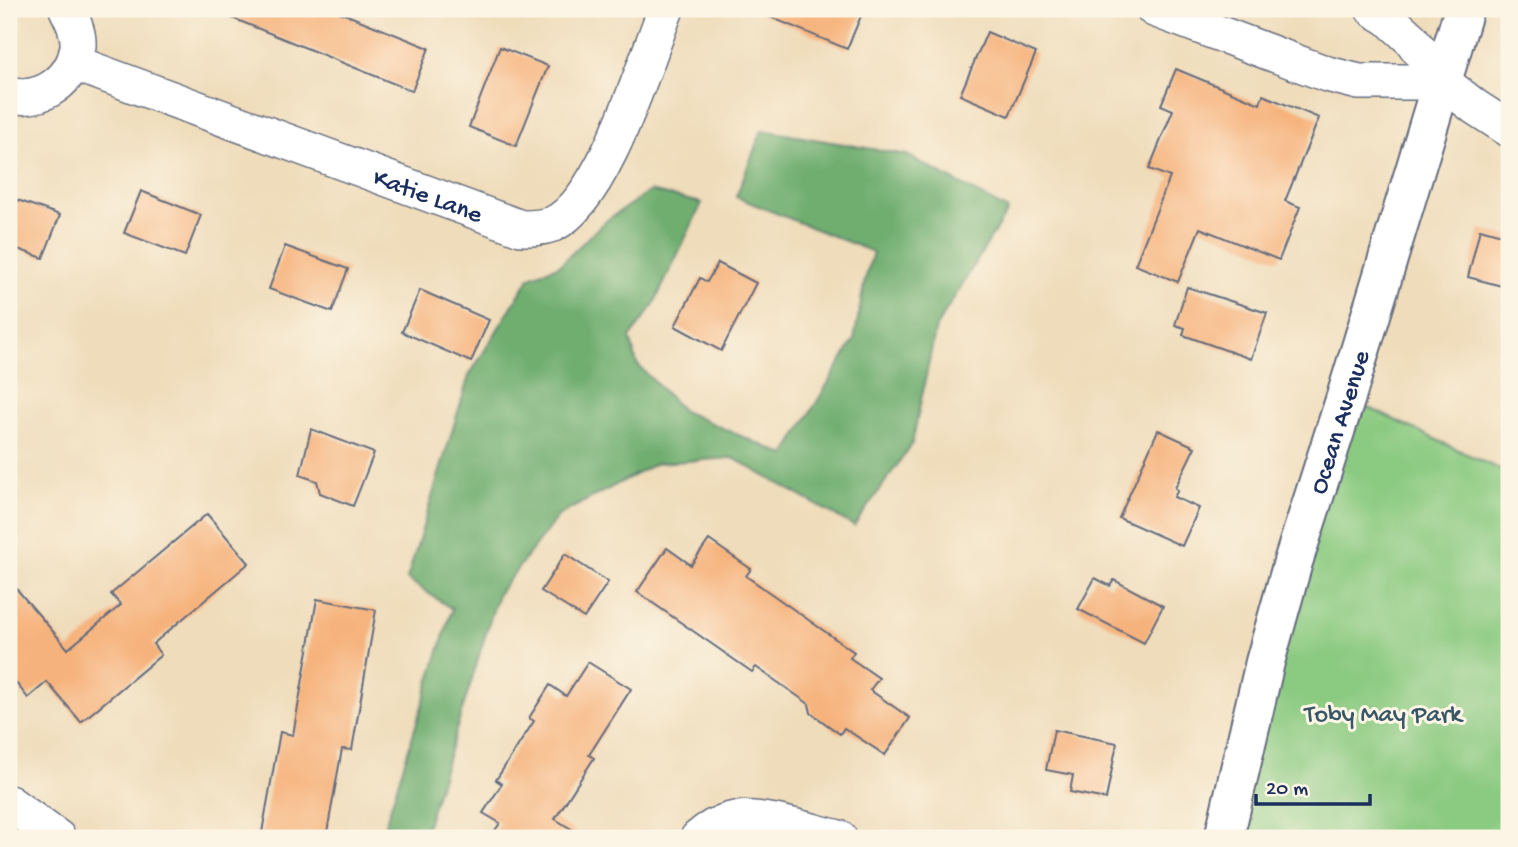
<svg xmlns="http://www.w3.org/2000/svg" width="1518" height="847" viewBox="0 0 1518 847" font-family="'Gochi Hand',sans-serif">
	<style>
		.green { fill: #8bca81; stroke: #537c70; stroke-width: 2 }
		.forest { fill: #70ae6f; stroke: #466e66; stroke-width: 2 }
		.building { fill: #f6b27c }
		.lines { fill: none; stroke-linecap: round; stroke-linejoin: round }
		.street-casing { stroke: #656c7e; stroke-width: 38 }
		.secondary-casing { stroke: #656c7e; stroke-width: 42 }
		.street { stroke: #fff; stroke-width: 35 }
		.secondary { stroke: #fff; stroke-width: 38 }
		.labels { text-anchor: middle; stroke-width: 6; stroke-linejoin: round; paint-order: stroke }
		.street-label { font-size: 26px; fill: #1b2f5e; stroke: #fcf5e5 }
		.park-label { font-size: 26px; fill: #375667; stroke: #fcf5e5 }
	</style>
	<rect width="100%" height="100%" fill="#fcf5e5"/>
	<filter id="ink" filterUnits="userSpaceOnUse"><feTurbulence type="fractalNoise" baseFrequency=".0143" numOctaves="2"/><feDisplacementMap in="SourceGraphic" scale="14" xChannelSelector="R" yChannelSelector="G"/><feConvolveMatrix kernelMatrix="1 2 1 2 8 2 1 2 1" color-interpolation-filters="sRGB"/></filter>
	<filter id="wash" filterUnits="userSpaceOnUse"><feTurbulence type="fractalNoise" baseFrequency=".00686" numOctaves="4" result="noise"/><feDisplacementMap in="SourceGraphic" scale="28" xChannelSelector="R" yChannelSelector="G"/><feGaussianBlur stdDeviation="1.57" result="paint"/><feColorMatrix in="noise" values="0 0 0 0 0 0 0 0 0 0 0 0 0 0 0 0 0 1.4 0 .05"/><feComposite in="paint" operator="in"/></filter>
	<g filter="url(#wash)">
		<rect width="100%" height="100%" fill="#efdcba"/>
		<path class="green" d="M 1346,397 L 1509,474 L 1509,838 L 1224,838 Z"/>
		<path class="forest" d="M 762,130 L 907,155 L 1008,210 L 936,327 L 912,444 L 854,526 L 733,458 L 657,463 L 559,515 L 498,594 L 423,838 L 381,838 L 452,609 L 407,579 L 469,376 L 530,277 L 560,265 L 604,222 L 650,191 L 702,203 L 654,304 L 630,338 L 637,364 L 683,411 L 785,455 L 854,340 L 865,280 L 873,252 L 736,197 Z"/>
		<g id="blocks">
			<g class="building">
				<path d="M 210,9 L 332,9 L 429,48 L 412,91 Z"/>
				<path d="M 751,9 L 864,9 L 847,49 Z"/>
				<path d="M 987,32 L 1036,53 L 1009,116 L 960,95 Z"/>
				<path d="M 500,47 L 548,66 L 516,146 L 469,127 Z"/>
				<path d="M 1176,69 L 1260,104 L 1263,95 L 1319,118 L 1285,201 L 1300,207 L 1279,260 L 1200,228 L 1178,282 L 1135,265 L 1170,177 L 1149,169 L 1173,110 L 1161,105 Z"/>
				<path d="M 141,191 L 201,215 L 185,256 L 124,233 Z"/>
				<path d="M 9,197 L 60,215 L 43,258 L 9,246 Z"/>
				<path d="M 1480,229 L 1509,237 L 1509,288 L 1468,277 Z"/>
				<path d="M 285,246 L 348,269 L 332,312 L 269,289 Z"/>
				<path d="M 718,263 L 756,283 L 721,351 L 675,326 L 700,278 L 707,282 Z"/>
				<path d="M 1187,287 L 1267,313 L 1251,359 L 1183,335 L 1185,328 L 1175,325 Z"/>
				<path d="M 420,290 L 489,320 L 471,362 L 402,332 Z"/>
				<path d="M 311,429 L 374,453 L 353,506 L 320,493 L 317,481 L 300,475 Z"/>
				<path d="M 1158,430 L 1195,447 L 1175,488 L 1178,490 L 1174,497 L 1199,508 L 1182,546 L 1119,518 Z"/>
				<path d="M 207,514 L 249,563 L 153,644 L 161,655 L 81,722 L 47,682 L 28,698 L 9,674 L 9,580 L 68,649 L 121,605 L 111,594 Z"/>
				<path d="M 709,540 L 751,569 L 746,576 L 854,652 L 850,658 L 879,678 L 870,690 L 910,718 L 885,755 L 844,728 L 840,734 L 811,713 L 809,704 L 756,667 L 752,672 L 637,592 L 667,548 L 691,565 Z"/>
				<path d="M 565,554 L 608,582 L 584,618 L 541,591 Z"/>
				<path d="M 1095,578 L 1110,586 L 1114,580 L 1163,606 L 1144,643 L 1078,609 Z"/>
				<path d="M 317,599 L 376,610 L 352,750 L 342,749 L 326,838 L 261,838 L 280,732 L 293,735 Z"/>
				<path d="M 588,662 L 631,689 L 589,755 L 594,758 L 555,819 L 586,838 L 490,838 L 500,823 L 483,813 L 502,784 L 496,780 L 534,721 L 529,718 L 550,685 L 566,696 Z"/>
				<path d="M 1054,730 L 1117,743 L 1106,799 L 1070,792 L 1073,775 L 1046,770 Z"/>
			</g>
		</g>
	</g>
	<g filter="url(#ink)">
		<use href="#blocks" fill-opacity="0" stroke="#656c7e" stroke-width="2"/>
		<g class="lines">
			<g class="street-casing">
				<g id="street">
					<path d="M 1154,9 L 1327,74 L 1359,82 L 1443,82"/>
					<path d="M 1373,9 L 1388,18 L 1411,39 L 1443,82 L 1475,107 L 1509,129"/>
					<path id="s1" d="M 74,63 L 521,228 C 532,228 542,228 553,224 C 604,201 645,61 666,9"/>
					<path d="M 9,95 C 42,103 74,80 78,46 C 79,33 73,21 67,9"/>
					<path d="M 9,803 L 58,838"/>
					<path d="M 698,838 C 707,830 719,823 731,820 C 757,813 812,832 839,838"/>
				</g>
			</g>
			<g class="secondary-casing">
				<g id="secondary">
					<path id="s2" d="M 1224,838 L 1265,662 L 1293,562 L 1346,397 L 1464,9"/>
				</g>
			</g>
			<use href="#street" class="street"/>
			<use href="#secondary" class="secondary"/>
		</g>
	</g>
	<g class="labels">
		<g class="street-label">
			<text dy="9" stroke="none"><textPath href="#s1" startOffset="378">Katie Lane</textPath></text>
			<text dy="9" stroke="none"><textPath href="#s2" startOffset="432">Ocean Avenue</textPath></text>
		</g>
		<g class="park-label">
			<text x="1383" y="721">Toby May Park</text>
		</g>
	</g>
	<rect width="1518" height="847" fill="none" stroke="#fcf5e5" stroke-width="35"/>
	<path d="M1256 794v10h114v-10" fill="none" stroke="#1b2f5e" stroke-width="3.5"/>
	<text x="1266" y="794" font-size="21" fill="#1b2f5e" stroke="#fcf5e5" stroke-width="5" paint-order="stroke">20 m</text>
</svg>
